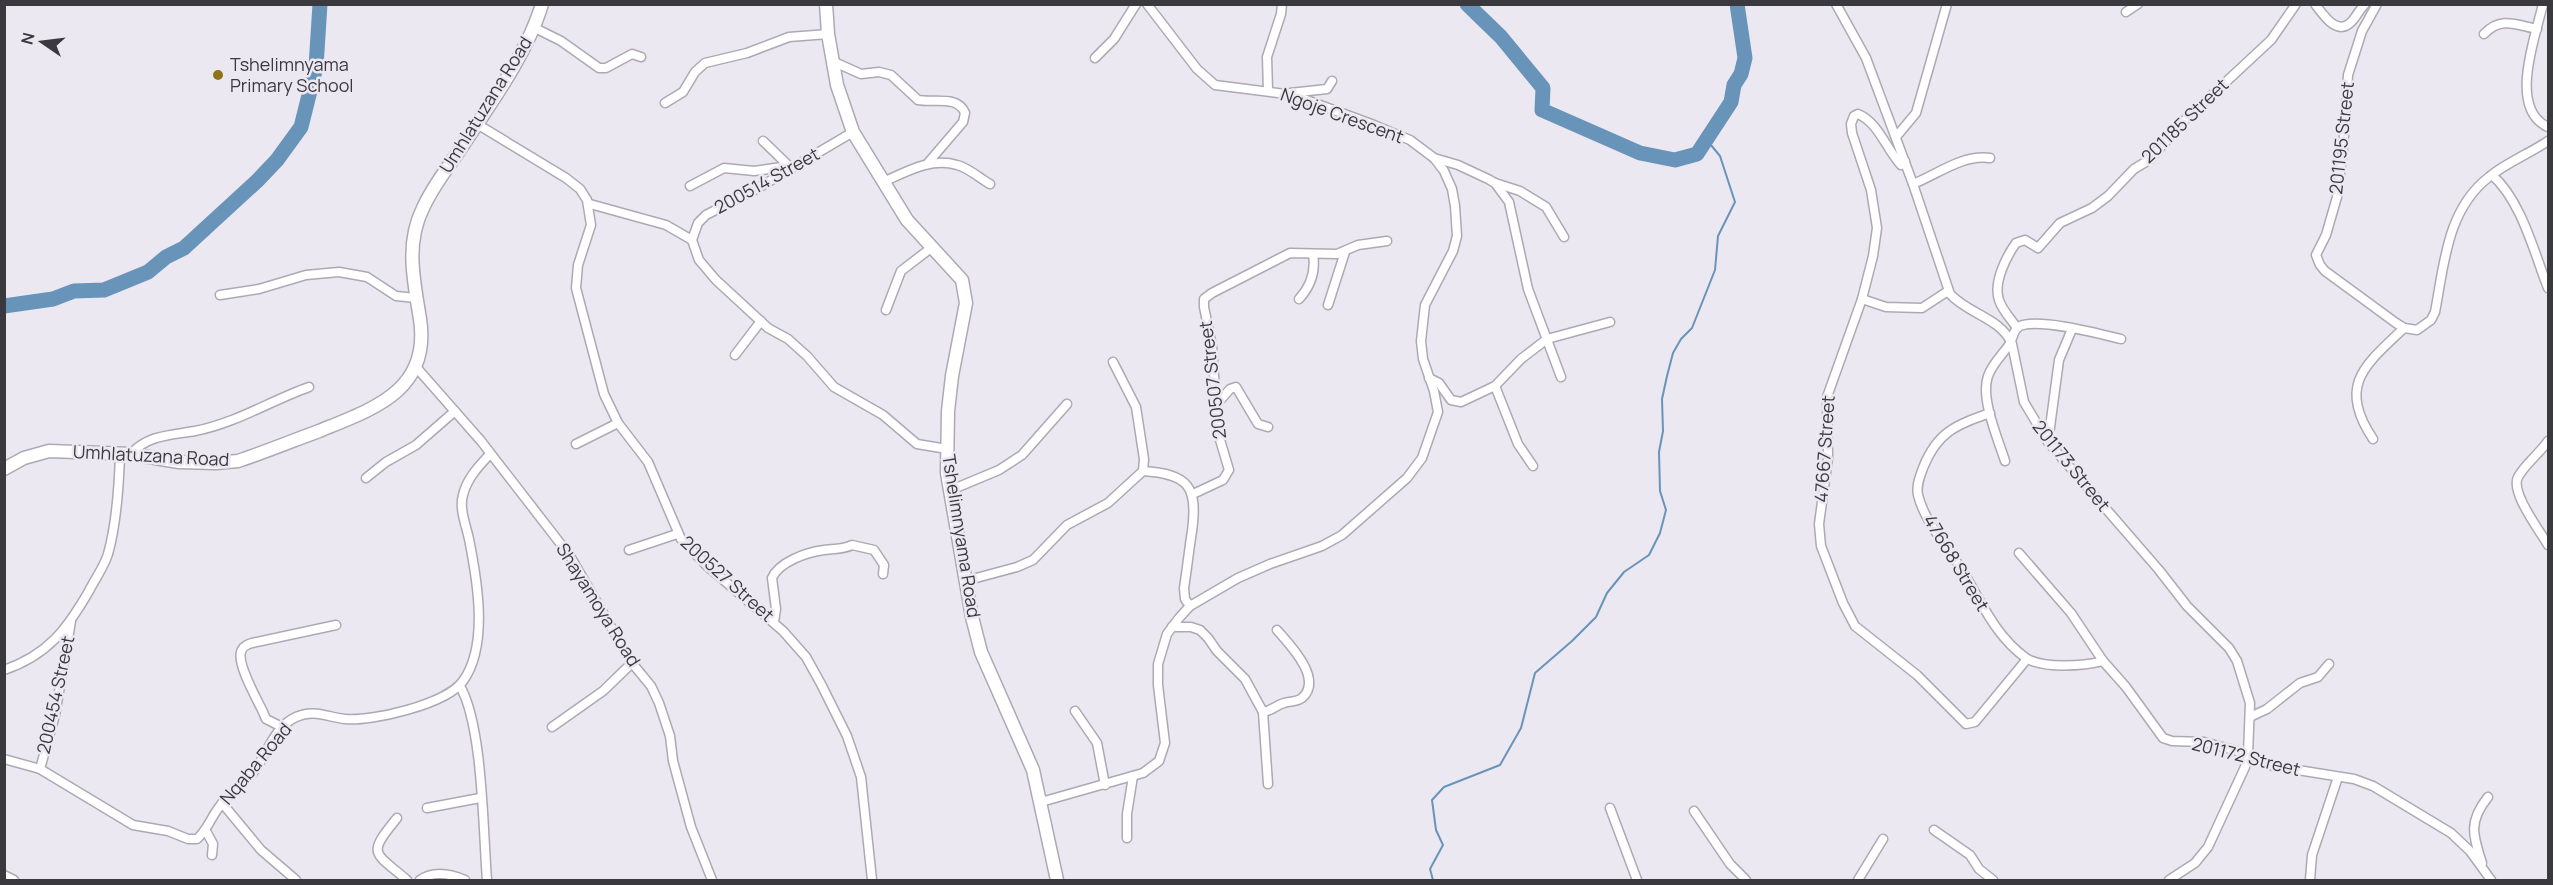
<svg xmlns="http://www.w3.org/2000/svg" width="2553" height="885" viewBox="0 0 2553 885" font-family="Manrope,sans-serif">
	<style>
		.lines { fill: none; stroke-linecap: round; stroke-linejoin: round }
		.stream { stroke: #6994b9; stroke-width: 2 }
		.river { stroke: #6994b9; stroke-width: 15 }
		.street-casing { stroke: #ada9b3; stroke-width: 11 }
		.secondary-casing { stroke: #ada9b3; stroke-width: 15 }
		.street { stroke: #fff; stroke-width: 8 }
		.secondary { stroke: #fff; stroke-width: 12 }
		.poi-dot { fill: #8f7318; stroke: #ece8f2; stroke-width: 2 }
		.labels { text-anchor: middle; stroke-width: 5; stroke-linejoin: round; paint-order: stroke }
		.poi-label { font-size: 18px; fill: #3a393d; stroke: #ece8f2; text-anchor: start }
		.street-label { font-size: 18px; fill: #3a393d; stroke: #ece8f2 }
	</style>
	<rect width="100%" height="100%" fill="#ece8f2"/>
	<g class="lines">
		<path class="stream" d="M 1433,880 L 1430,869 L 1443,845 L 1436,830 L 1432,800 L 1444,787 L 1500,765 L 1521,728 L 1535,673 L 1572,641 L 1596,617 L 1607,593 L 1624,572 L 1649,555 L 1660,533 L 1666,510 L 1660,491 L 1659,452 L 1663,431 L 1662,399 L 1667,376 L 1673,353 L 1681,339 L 1692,328 L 1715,270 L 1718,236 L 1735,202 L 1720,156 L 1706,139"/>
		<g class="river">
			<path d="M 1467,4 L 1501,37 L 1543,88 L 1542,110 L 1640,153 L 1675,160 L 1697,154 L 1731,102 L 1734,85 L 1741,74 L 1745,58 L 1737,4"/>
			<path d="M 4,306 L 53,299 L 74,291 L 104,290 L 148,272 L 166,257 L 184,248 L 257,181 L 277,160 L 301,127 L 316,67 L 320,4"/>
		</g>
		<g class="street-casing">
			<g id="street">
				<path d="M 1836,4 L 1866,58 L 1913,184 L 1950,294 C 1968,314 2001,318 2012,344 L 2024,402 L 2048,442 L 2159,570 L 2187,606 L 2229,648 L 2237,661 L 2250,703 L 2248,754 L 2245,767 L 2208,847 L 2195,863 L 2169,880"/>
				<path d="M 2315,4 C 2324,16 2338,38 2353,20 C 2357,15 2360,9 2365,4"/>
				<path d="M 2377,4 L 2362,31 L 2348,75 L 2343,149 L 2337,197 L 2326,235 L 2316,255 L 2320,265 L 2325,271 L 2396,323 L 2404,328 L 2417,330 L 2431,320 L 2435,312 C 2444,265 2447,209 2489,177 C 2507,162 2529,154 2548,141"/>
				<path d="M 2543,4 C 2535,38 2508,109 2548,127"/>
				<path d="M 2126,12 L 2138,4"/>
				<path d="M 535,28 L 561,41 L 599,68 L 606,68 L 632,54 L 641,57"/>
				<path d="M 2484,34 C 2501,16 2516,25 2537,29"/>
				<path d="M 1095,58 L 1114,39 L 1136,4"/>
				<path d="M 832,61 L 861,74 L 879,72 L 891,75 L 918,100 C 934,103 958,95 965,113 L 963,122 L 927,164"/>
				<path d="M 1268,91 L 1267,57 L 1281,14 L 1282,4"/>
				<path d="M 1290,93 L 1327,89 L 1332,81"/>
				<path d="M 665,103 L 683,92 L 695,72 L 705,63 L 747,53 L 789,37 L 828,34"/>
				<path d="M 477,124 L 566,178 L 580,189 L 587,200 L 591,225 L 578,265 L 576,288 L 604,394 L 618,423 L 648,462 L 681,539 L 706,565 L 783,631 L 806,657 L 821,684 L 847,736 L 861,777 L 872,880"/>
				<path d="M 1896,137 L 1916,113 L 1947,4"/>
				<path d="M 763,141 L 791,168"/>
				<path d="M 1434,158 L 1458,165 L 1488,179 L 1495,183 L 1509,202 L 1528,289 L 1561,377"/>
				<path d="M 1905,161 L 1901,165 C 1886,149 1879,123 1858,114 L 1854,116 L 1851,124 L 1852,133 L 1871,190 L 1877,228 L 1873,256 L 1862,299 L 1827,397 L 1828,458 L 1819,524 L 1821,546 L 1843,603 L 1855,626 L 1917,675 L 1966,724 L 1975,722 L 2027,659"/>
				<path d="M 2492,175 C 2521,200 2534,252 2548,288"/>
				<path d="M 883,182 C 906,172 931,157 957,165 C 969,168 979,178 990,184"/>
				<path d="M 1495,183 L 1520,191 L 1546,207 L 1564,237"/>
				<path d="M 1913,184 C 1938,174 1963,154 1990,158"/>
				<path d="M 690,186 L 724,168 L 754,171 L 789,166"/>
				<path d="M 590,204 L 666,225 L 692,240 L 699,260 L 716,280 L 768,328 L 788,339 L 807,356 L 834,387 L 883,415 L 917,444 L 947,449"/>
				<path d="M 692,240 L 698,223 L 706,215 L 758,188 L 853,132"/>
				<path d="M 220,295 L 259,289 L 306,275 L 339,272 L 367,277 L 396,296 L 416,298"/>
				<path d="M 1299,299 C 1311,286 1316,272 1313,254"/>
				<path d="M 1862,299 L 1886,307 L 1922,308 L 1948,291"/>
				<path d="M 1328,305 L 1345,252"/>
				<path d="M 886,310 L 901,271 L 931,248"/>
				<path d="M 2017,328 C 2011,319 2002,310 1999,300 C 1993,283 2006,257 2016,243 L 2025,240 L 2038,248 L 2060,223 L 2092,208 L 2108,196 L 2134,169 L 2149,160 L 2185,120 L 2271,40 L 2296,4"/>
				<path d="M 735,355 L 761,321"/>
				<path d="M 1113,362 L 1136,407 L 1144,459 L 1143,471"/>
				<path d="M 416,367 L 481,441 L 570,556 L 632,663 L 651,686 L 659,703 L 670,736 L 673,761 L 691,827 L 712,880"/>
				<path d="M 1429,378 L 1439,383 L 1451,400 L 1461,402 L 1495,386 L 1521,359 L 1547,339 L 1610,322"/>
				<path d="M 1495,386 L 1518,444 L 1533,466"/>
				<path d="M 1216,405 L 1230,389 L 1236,387 L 1258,424 L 1268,427"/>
				<path d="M 1990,413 C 1956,425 1937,432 1923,468 C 1920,477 1916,485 1918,495 C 1925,523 1947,546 1962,570 C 1981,601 1995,636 2026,658 C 2043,669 2084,666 2103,661"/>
				<path d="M 2373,439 C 2337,385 2365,365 2404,328"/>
				<path d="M 2548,441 C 2540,453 2525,464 2518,477 C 2510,492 2540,531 2548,545"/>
				<path d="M 2048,442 L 2059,360 L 2072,329"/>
				<path d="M 576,444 L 618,423"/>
				<path d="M 131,454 C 147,435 172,435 195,431 C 236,423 270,401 309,387"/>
				<path d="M 2005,461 C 1998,439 1980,398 1988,376 C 1992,364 2002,355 2009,345 C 2013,339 2013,329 2020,326 C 2040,318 2100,334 2121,339"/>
				<path d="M 366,478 L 386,462 L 416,445 L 455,411"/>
				<path d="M 951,490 L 999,470 L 1022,455 L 1067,404"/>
				<path d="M 1193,494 L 1223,480 L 1229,470 L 1218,433 L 1212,346 L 1204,307 L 1204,299 L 1212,293 L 1290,253 L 1337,254 L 1358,245 L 1387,241"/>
				<path d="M 629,550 L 677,534"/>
				<path d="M 2019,553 L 2071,613 L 2103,661 L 2126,687 L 2163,738 L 2172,741 L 2204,742 L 2248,754 L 2273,766 L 2354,779 L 2373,786 L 2451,833 L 2470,851 L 2491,880"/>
				<path d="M 965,581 L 1017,567 L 1033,560 L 1067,525 L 1108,503 L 1143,471 C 1189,474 1198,487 1192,531 C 1189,550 1187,569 1184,588 L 1185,599 L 1190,606"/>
				<path d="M 774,622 L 776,609 L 772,578 C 779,562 807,552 824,550 C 835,548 842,550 852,545 L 874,550 L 884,565 L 883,574"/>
				<path d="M 1172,627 L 1191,627 L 1200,630 L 1208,638 L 1217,651 L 1245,679 L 1263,712 L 1268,784"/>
				<path d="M 4,670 C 48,655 67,629 89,591 C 95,579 104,567 108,554 C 117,522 119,487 120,454"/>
				<path d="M 460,686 C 483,726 483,831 487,880"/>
				<path d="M 1075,711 L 1097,743 L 1105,785"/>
				<path d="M 1263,712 C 1272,711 1276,705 1284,703 C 1290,701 1297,702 1302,698 C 1324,679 1289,644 1277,630"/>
				<path d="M 2250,717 L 2267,709 L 2300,683 L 2318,677 L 2329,664"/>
				<path d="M 282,727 L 266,719 L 263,712 C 257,699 237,665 241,652 C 242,647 248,644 252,643 L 336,625"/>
				<path d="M 552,727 L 603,691 L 632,663"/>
				<path d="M 4,759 L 40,769 L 133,825 L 168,831 L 188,839 L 197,839 C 208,829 211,817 220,806 C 230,793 245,783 255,770 C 268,752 274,727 296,717 C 314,709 327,717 345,719 C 371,722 447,704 463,681 C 489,645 477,579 469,539 C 466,525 459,509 463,495 C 467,478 479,466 490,454"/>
				<path d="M 40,769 L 55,715 L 71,621"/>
				<path d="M 1041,802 L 1143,773 L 1159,761 L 1165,743 L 1158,685 L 1158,664 L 1167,634 L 1179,618 L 1190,606 L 1238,578 L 1270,564 L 1322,546 L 1342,535 L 1407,478 L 1422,458 L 1438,412 L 1434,391 L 1423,359 L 1421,341 L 1425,305 L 1453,251 L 1457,236 L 1455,206 L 1452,189 L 1444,171 L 1434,158 L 1410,140 L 1374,125 L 1293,95 L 1215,85 L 1197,69 L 1147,4"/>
				<path d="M 222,803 L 261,850 L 296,880"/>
				<path d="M 427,808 L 480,798"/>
				<path d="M 1610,808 L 1637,880"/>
				<path d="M 1694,811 L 1730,864 L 1746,880"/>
				<path d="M 397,818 C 367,855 373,851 407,880"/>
				<path d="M 1934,830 L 1970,855 L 1979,869 L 1993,880"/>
				<path d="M 206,831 L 213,844 L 212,855"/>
				<path d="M 1127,838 L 1127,814 L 1133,776"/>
				<path d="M 2482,863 C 2473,835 2468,822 2488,797"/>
				<path d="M 4,875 L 14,880"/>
				<path d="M 420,880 C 434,870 451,874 465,880"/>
				<path d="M 1858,880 L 1883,839"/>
				<path d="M 2310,880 L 2312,855 L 2338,777"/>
			</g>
		</g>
		<g class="secondary-casing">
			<g id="secondary">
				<path d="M 826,4 L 828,34 L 837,85 L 853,132 L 907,220 L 962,280 L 966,303 L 952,376 L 948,411 L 947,473 L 972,617 L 981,652 L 1033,770 L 1057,880"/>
				<path d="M 4,469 L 24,458 L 49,451 L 131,454 L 179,462 L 216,463 L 238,461 C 265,452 292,441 319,431 C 373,409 431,391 420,319 C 414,281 405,244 423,208 C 432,188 445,171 457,154 C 486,110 527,55 542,4"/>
			</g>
		</g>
		<use href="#street" class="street"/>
		<use href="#secondary" class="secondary"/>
	</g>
	<circle class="poi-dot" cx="218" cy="75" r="6"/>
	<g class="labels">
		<g class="poi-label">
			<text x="230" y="71">Tshelimnyama<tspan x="230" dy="21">Primary School</tspan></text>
		</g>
		<g class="street-label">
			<text transform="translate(486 105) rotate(-58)" y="6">Umhlatuzana Road</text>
			<text transform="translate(1342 116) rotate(20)" y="6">Ngoje Crescent</text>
			<text transform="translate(2185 121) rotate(-44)" y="6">201185 Street</text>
			<text transform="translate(2342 138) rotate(-84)" y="6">201195 Street</text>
			<text transform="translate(767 181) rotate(-29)" y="6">200514 Street</text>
			<text transform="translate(1213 380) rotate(-97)" y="6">200507 Street</text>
			<text transform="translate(1825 449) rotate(-86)" y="6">47667 Street</text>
			<text transform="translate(151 456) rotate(3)" y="6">Umhlatuzana Road</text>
			<text transform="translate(2071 466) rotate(51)" y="6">201173 Street</text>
			<text transform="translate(961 536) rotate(81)" y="6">Tshelimnyama Road</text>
			<text transform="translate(1956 563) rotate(59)" y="6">47668 Street</text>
			<text transform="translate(727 579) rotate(42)" y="6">200527 Street</text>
			<text transform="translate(598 605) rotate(58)" y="6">Shayamoya Road</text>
			<text transform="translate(56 695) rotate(-78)" y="6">200454 Street</text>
			<text transform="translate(2246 757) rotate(14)" y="6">201172 Street</text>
			<text transform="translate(256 764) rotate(-50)" y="6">Nqaba Road</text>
		</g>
	</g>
	<rect width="2553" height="885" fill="none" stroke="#3a393d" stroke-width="12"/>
	<g transform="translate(42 42) rotate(284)" stroke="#ece8f2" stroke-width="4.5" paint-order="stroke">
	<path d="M0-4.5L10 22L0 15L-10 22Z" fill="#3a393d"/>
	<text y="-9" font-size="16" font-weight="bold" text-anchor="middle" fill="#3a393d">N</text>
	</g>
</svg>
